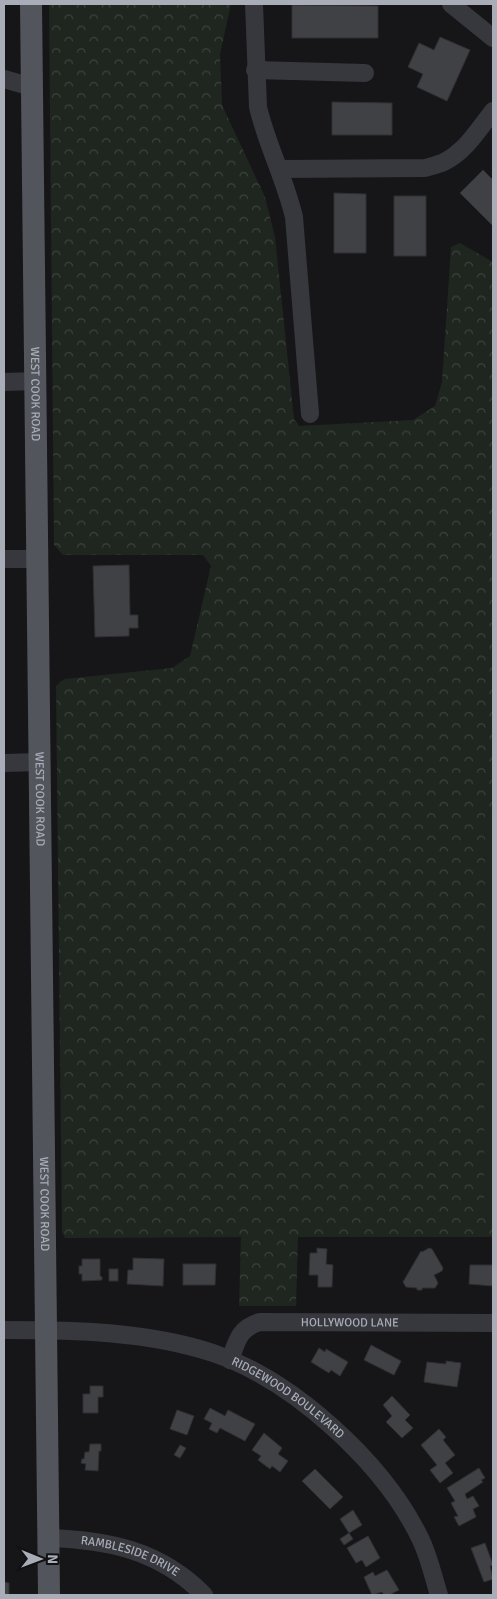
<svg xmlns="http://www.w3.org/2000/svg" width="497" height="1599" viewBox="0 0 497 1599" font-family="Signika,sans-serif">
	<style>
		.forest { fill: url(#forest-crowns) }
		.green { fill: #1e261f }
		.building { fill: #404145; stroke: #303034 }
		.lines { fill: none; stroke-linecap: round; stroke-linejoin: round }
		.minor { stroke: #37383d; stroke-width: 18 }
		.major { stroke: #53555c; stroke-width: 22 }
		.labels { text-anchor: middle; stroke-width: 4; stroke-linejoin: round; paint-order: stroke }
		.street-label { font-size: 12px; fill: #a8adb8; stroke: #111113 }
	</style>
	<defs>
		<pattern id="forest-crowns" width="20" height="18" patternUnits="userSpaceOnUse" patternTransform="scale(1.25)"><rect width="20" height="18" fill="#1e261f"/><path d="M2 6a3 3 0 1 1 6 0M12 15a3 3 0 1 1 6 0" fill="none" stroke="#3c433d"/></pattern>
	</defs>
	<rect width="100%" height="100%" fill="#161618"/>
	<path class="forest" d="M 49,4 L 231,4 L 220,54 L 222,105 L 265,197 L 275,237 L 294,419 L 299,426 L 413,420 L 435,406 L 442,382 L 451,247 L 460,243 L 493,262 L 493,1237 L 298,1237 L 296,1306 L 239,1306 L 241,1237 L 65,1238 L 62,1232 L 56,686 L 64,679 L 172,668 L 190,656 L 211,566 L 203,555 L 63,555 L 54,545 Z"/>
	<path class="green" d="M 493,812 L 493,1217 L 484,1217 L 485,815 Z"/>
	<g class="building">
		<path d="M 292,5 L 378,6 L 378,38 L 292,38 Z"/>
		<path d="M 440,37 L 470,50 L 447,101 L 417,87 L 423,74 L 408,67 L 419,43 L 434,50 Z"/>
		<path d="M 332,102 L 392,103 L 392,135 L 332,135 Z"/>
		<path d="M 483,170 L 493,180 L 493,226 L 460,193 Z"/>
		<path d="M 334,193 L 366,194 L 366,253 L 334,253 Z"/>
		<rect x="394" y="196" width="32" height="60"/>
		<path d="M 129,565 L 130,615 L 138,615 L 138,628 L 129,628 L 129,636 L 95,637 L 93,566 Z"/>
		<path d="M 317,1248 L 327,1249 L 326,1264 L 333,1265 L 332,1287 L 318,1287 L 318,1275 L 309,1275 L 310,1253 L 317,1253 Z"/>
		<path d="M 429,1248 L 432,1249 L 443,1268 L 442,1271 L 434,1275 L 438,1283 L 435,1288 L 422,1288 L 422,1290 L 417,1290 L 417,1288 L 406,1287 L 403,1282 L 421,1251 L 422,1252 Z"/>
		<path d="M 133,1258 L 164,1259 L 163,1286 L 127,1284 L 128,1270 L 133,1270 Z"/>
		<path d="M 82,1259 L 100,1259 L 100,1276 L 102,1277 L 102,1280 L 82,1281 L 82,1274 L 79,1274 L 79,1266 L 82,1266 Z"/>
		<path d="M 183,1264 L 216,1264 L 215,1285 L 183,1285 Z"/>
		<path d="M 470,1265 L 493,1265 L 493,1286 L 469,1284 Z"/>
		<rect x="109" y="1269" width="9" height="12"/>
		<path d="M 371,1345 L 401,1361 L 394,1375 L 364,1360 Z"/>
		<path d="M 319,1348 L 325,1352 L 326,1349 L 348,1362 L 340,1376 L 331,1370 L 329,1373 L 311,1362 Z"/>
		<path d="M 446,1361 L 461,1363 L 457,1387 L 424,1382 L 427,1362 L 446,1364 Z"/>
		<path d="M 90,1386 L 103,1386 L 103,1397 L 98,1397 L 98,1413 L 83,1413 L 83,1394 L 90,1394 Z"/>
		<path d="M 392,1396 L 410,1415 L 405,1420 L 413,1428 L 402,1438 L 386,1422 L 392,1416 L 383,1405 Z"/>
		<path d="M 210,1408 L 225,1416 L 228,1410 L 255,1424 L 245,1441 L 220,1428 L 217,1433 L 209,1429 L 212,1423 L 204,1419 Z"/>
		<path d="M 177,1410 L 194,1416 L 187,1435 L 170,1429 Z"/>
		<path d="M 439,1429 L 446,1437 L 443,1440 L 455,1455 L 445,1463 L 453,1473 L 440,1483 L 430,1470 L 437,1465 L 421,1445 Z"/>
		<path d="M 264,1433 L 282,1448 L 278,1454 L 288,1461 L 280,1472 L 272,1466 L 270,1469 L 258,1460 L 261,1456 L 252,1450 Z"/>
		<path d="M 90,1444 L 101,1444 L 101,1451 L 99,1451 L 98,1471 L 85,1470 L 86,1464 L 81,1463 L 82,1459 L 84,1459 L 85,1452 L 89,1452 Z"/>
		<path d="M 180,1445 L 186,1448 L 180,1458 L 174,1455 Z"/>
		<path d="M 479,1468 L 485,1478 L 481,1480 L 483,1482 L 465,1494 L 467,1499 L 473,1496 L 479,1506 L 473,1509 L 476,1517 L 459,1526 L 454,1517 L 458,1516 L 451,1503 L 455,1501 L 447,1488 Z"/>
		<path d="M 315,1469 L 343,1497 L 330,1509 L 302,1481 Z"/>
		<path d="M 353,1510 L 362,1525 L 349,1533 L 340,1519 Z"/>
		<path d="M 349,1533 L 353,1539 L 344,1545 L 340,1539 Z"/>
		<path d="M 368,1536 L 380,1558 L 366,1567 L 362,1560 L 356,1563 L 347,1548 Z"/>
		<path d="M 485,1543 L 493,1565 L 490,1566 L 493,1579 L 484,1582 L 471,1548 Z"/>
		<path d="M 387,1570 L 399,1590 L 391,1594 L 392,1595 L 384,1595 L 382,1592 L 372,1595 L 364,1577 L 373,1572 L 375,1576 Z"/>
		<path d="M 4,1582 L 9,1583 L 9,1595 L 4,1595 Z"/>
	</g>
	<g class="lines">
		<g class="minor">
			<path d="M 254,4 L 258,107 C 267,145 285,179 294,217 L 310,414"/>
			<path d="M 451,4 L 493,38"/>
			<path d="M 255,70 L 365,73"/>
			<path d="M 4,79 L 32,87"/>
			<path d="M 279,169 L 425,168 C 431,166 438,165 444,162 C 465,152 479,129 493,111"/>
			<path d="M 4,382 L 36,381"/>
			<path d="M 4,559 L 38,559"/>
			<path d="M 4,763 L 40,762"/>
			<path id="s1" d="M 4,1330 C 73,1330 146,1331 213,1353 C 293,1380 383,1462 420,1538 C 429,1556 433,1576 439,1595"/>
			<path id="s2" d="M 230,1360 C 237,1341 239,1328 260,1322 L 493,1323"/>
			<path id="s3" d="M 48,1538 C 108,1540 160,1550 204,1595"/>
		</g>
		<path class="major" id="s4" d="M 31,4 L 49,1595"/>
	</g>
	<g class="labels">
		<g class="street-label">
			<text dy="4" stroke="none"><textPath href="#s4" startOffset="390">WEST COOK ROAD</textPath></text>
			<text dy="4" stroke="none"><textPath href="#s4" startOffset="795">WEST COOK ROAD</textPath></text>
			<text dy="4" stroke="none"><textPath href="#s4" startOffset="1200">WEST COOK ROAD</textPath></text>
			<text dy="4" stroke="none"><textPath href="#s2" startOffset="141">HOLLYWOOD LANE</textPath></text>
			<text dy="4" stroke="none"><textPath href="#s1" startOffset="299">RIDGEWOOD BOULEVARD</textPath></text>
			<text dy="4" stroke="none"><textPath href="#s3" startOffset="85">RAMBLESIDE DRIVE</textPath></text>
		</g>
	</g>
	<rect width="497" height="1599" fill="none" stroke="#a8adb8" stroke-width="10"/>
	<g transform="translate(40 1559) rotate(91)" stroke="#111113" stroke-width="4" paint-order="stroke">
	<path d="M0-4L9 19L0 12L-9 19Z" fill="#a8adb8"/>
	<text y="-8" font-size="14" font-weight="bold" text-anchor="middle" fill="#a8adb8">N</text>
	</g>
</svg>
